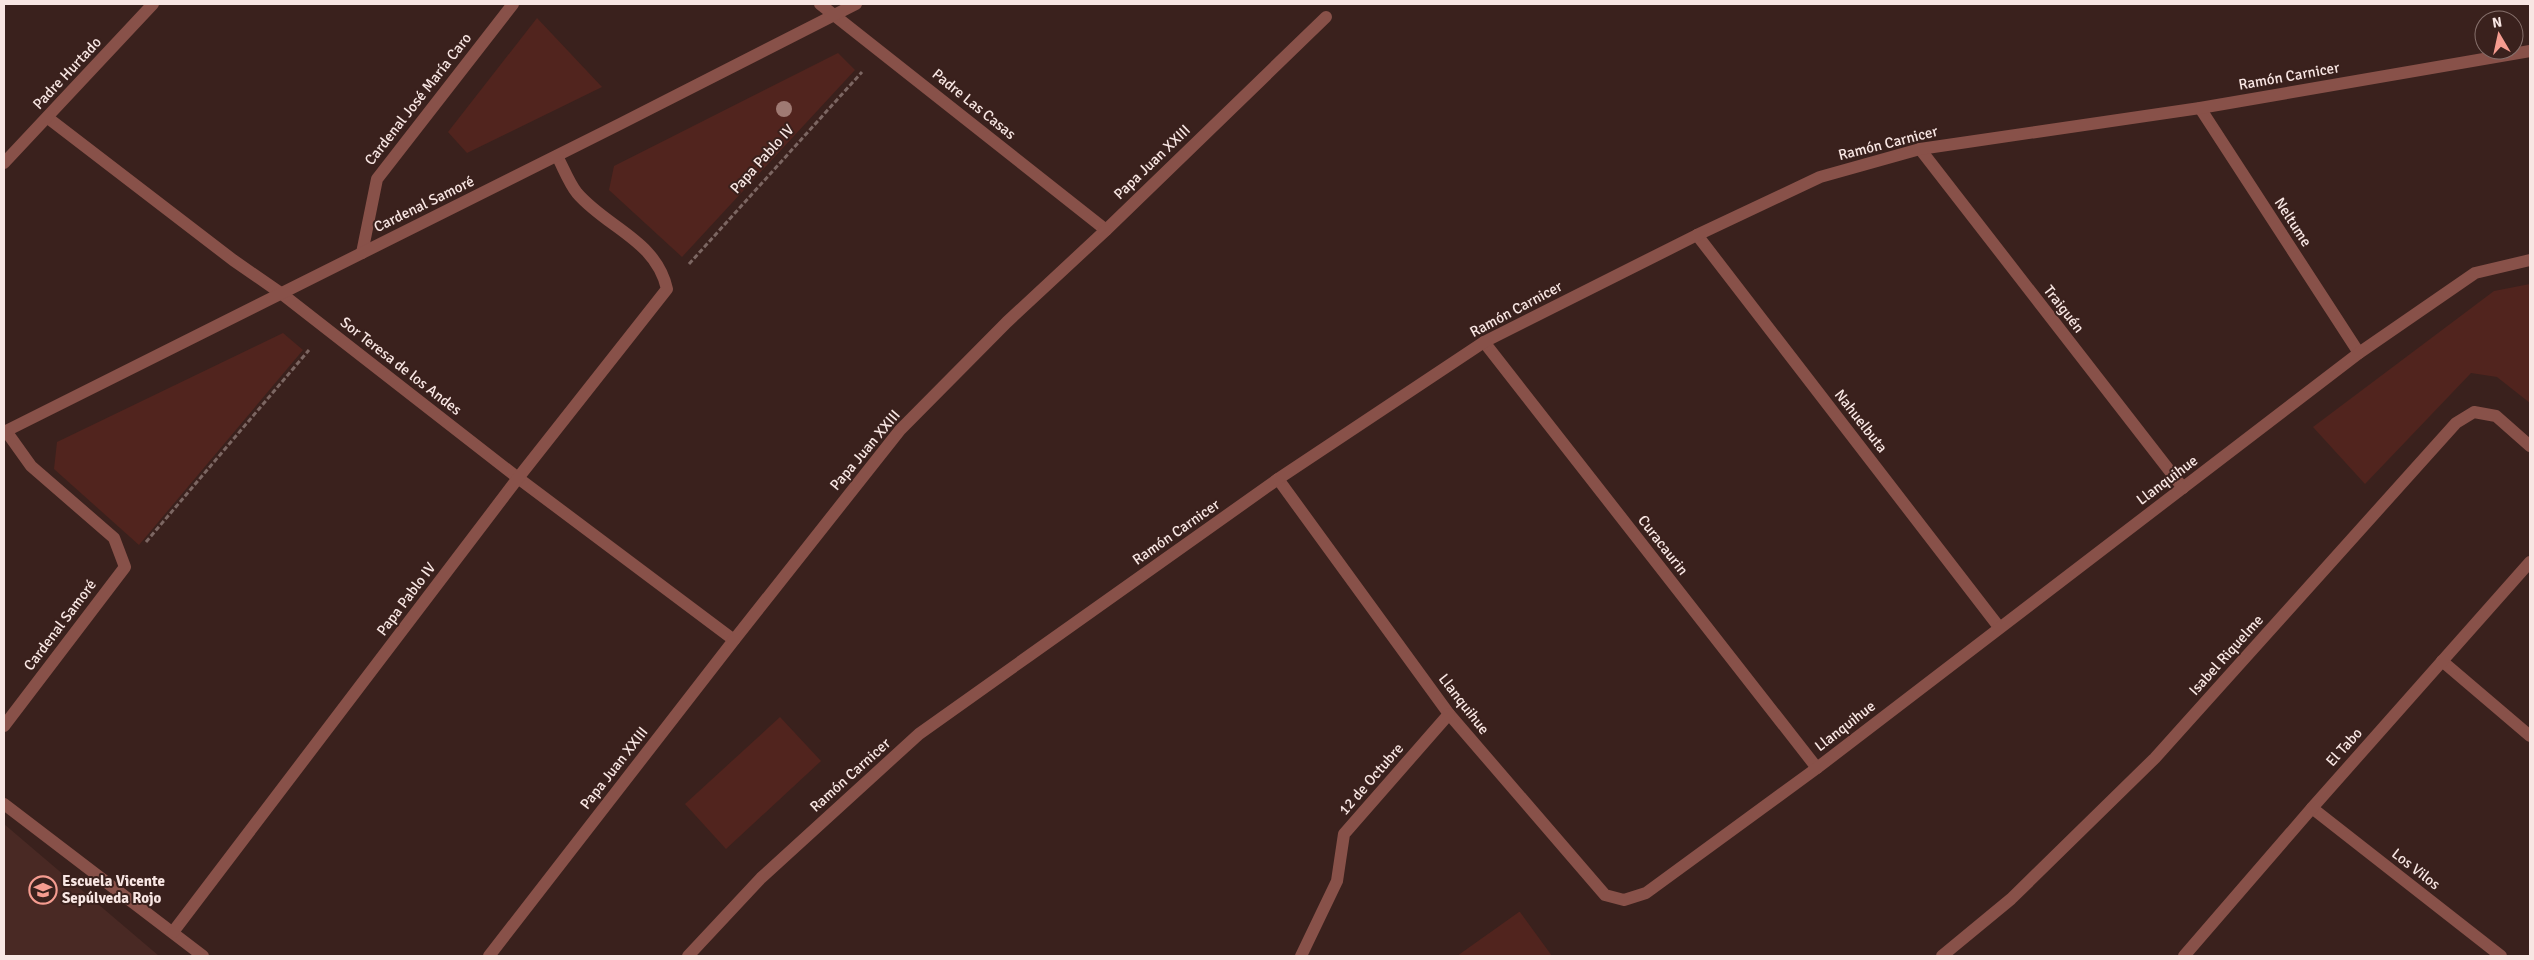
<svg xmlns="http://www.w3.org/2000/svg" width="2534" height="960" viewBox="0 0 2534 960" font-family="Signika,sans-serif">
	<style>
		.built { fill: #492924 }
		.green { fill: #51241e }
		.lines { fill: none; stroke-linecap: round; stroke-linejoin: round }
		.path { stroke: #7c6662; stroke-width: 3; stroke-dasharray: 5 2.5; stroke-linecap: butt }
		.minor { stroke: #885149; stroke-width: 12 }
		.tertiary { stroke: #885149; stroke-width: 12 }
		.tree { fill: #9f7a73 }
		.labels { text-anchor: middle; stroke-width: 4; stroke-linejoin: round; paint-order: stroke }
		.street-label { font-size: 15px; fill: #f8e6e3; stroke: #3a211d }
		.poi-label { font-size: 15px; font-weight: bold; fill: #f8e6e3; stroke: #3a211d; text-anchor: start }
	</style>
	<rect width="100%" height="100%" fill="#3a211d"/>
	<path class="built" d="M 4,824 L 159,956 L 160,956 L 4,956 Z"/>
	<g class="green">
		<path d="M 537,18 L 602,87 L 467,153 L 448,132 Z"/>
		<path d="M 838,53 L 855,70 L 682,257 L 609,190 L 614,166 Z"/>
		<path d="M 2530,284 L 2530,403 L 2497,377 L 2471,373 L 2365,484 L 2313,427 L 2494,291 Z"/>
		<path d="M 283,333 L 303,350 L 139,545 L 54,469 L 57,442 Z"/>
		<path d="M 780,717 L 821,761 L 726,849 L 685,804 Z"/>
		<path d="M 1520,912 L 1552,956 L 1457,956 L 1519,912 Z"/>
	</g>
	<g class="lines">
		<g class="path">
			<path d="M 689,264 L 862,72"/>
			<path d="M 146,542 L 309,350"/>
		</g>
		<g class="minor">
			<path d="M 820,4 L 1106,230"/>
			<path d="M 2200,108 L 2359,353"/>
			<path d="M 48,118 L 233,260 L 282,294 L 518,478 L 734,640"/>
			<path d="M 1920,149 L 2183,488"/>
			<path d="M 4,163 L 153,4"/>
			<path d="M 1697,235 L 1999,627"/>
			<path d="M 362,253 L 377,179 L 513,4"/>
			<path d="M 1484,342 L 1817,768"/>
			<path d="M 1278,479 L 1449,714 L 1605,895 L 1624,900 L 1646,893 L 1817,768 L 2359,353 L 2475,273 L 2530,260"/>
			<path d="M 2442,661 L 2530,736"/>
			<path d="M 4,726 L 125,567 L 114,538 L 31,466 L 6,431"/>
			<path d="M 4,804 L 203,956"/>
			<path d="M 2312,808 L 2501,956"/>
			<path d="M 173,932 L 518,478 L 667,289 C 656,240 607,228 577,193 C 569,183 563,167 557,156"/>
			<path d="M 489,956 L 734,640 L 900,430 L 1007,322 L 1106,230 L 1326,17"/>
			<path d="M 1301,956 L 1337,881 L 1344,834 L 1449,714"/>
			<path d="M 1942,956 L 2011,899 L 2155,758 L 2456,423 L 2474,412 L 2496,416 L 2530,446"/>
			<path d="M 2184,956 L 2312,808 L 2530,562"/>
		</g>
		<g class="tertiary">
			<path d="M 4,432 L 620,124 L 856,4"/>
			<path d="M 688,956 L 761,878 L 919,734 L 1030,655 L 1278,479 L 1484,342 L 1697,235 L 1820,177 L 1920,149 L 2200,108 L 2530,51"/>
		</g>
	</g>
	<circle class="tree" cx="784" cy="109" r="8"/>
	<defs>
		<g id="school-ring" transform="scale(1.4375)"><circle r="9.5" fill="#3a211d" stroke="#f59c90" stroke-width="1.5"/><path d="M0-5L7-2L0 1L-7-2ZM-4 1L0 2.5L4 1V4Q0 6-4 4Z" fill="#f59c90"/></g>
	</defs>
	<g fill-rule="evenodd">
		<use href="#school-ring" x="43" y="890"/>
	</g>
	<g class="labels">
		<g class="street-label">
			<text transform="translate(67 73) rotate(-47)" y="5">Padre Hurtado</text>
			<text transform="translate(2289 76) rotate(-10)" y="5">Ramón Carnicer</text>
			<text transform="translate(418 99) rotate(-52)" y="5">Cardenal José María Caro</text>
			<text transform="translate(974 104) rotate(39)" y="5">Padre Las Casas</text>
			<text transform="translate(1888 143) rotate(-14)" y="5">Ramón Carnicer</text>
			<text transform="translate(762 159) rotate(-48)" y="5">Papa Pablo IV</text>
			<text transform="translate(1152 162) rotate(-44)" y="5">Papa Juan XXIII</text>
			<text transform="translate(424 204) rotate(-26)" y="5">Cardenal Samoré</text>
			<text transform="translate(2293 222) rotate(57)" y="5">Neltume</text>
			<text transform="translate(1516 309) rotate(-28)" y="5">Ramón Carnicer</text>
			<text transform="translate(2064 309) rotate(52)" y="5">Traiguén</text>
			<text transform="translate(401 366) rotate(38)" y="5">Sor Teresa de los Andes</text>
			<text transform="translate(1861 421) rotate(52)" y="5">Nahuelbuta</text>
			<text transform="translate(865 450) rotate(-50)" y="5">Papa Juan XXIII</text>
			<text transform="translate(2167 480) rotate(-37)" y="5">Llanquihue</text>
			<text transform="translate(1176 532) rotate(-35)" y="5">Ramón Carnicer</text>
			<text transform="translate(1663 545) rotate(52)" y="5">Curacaurin</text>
			<text transform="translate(406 599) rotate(-53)" y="5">Papa Pablo IV</text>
			<text transform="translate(60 625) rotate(-53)" y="5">Cardenal Samoré</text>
			<text transform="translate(2226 655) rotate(-48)" y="5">Isabel Riquelme</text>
			<text transform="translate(1464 704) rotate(52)" y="5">Llanquihue</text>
			<text transform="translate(1845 726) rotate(-38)" y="5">Llanquihue</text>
			<text transform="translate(2344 747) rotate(-48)" y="5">El Tabo</text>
			<text transform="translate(614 768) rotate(-52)" y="5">Papa Juan XXIII</text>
			<text transform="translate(850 775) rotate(-42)" y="5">Ramón Carnicer</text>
			<text transform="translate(1371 779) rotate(-49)" y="5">12 de Octubre</text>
			<text transform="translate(2416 869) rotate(38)" y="5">Los Vilos</text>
		</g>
		<g class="poi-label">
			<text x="62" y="886">Escuela Vicente<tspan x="62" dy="17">Sepúlveda Rojo</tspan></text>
		</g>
	</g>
	<rect width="2534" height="960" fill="none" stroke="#f8e6e3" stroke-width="10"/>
	<g transform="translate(2499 35) rotate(351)"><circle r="24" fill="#3a211d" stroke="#86706c"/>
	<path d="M0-4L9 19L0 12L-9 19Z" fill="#f59c90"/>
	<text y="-8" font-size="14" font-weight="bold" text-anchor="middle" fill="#f8e6e3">N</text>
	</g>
</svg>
